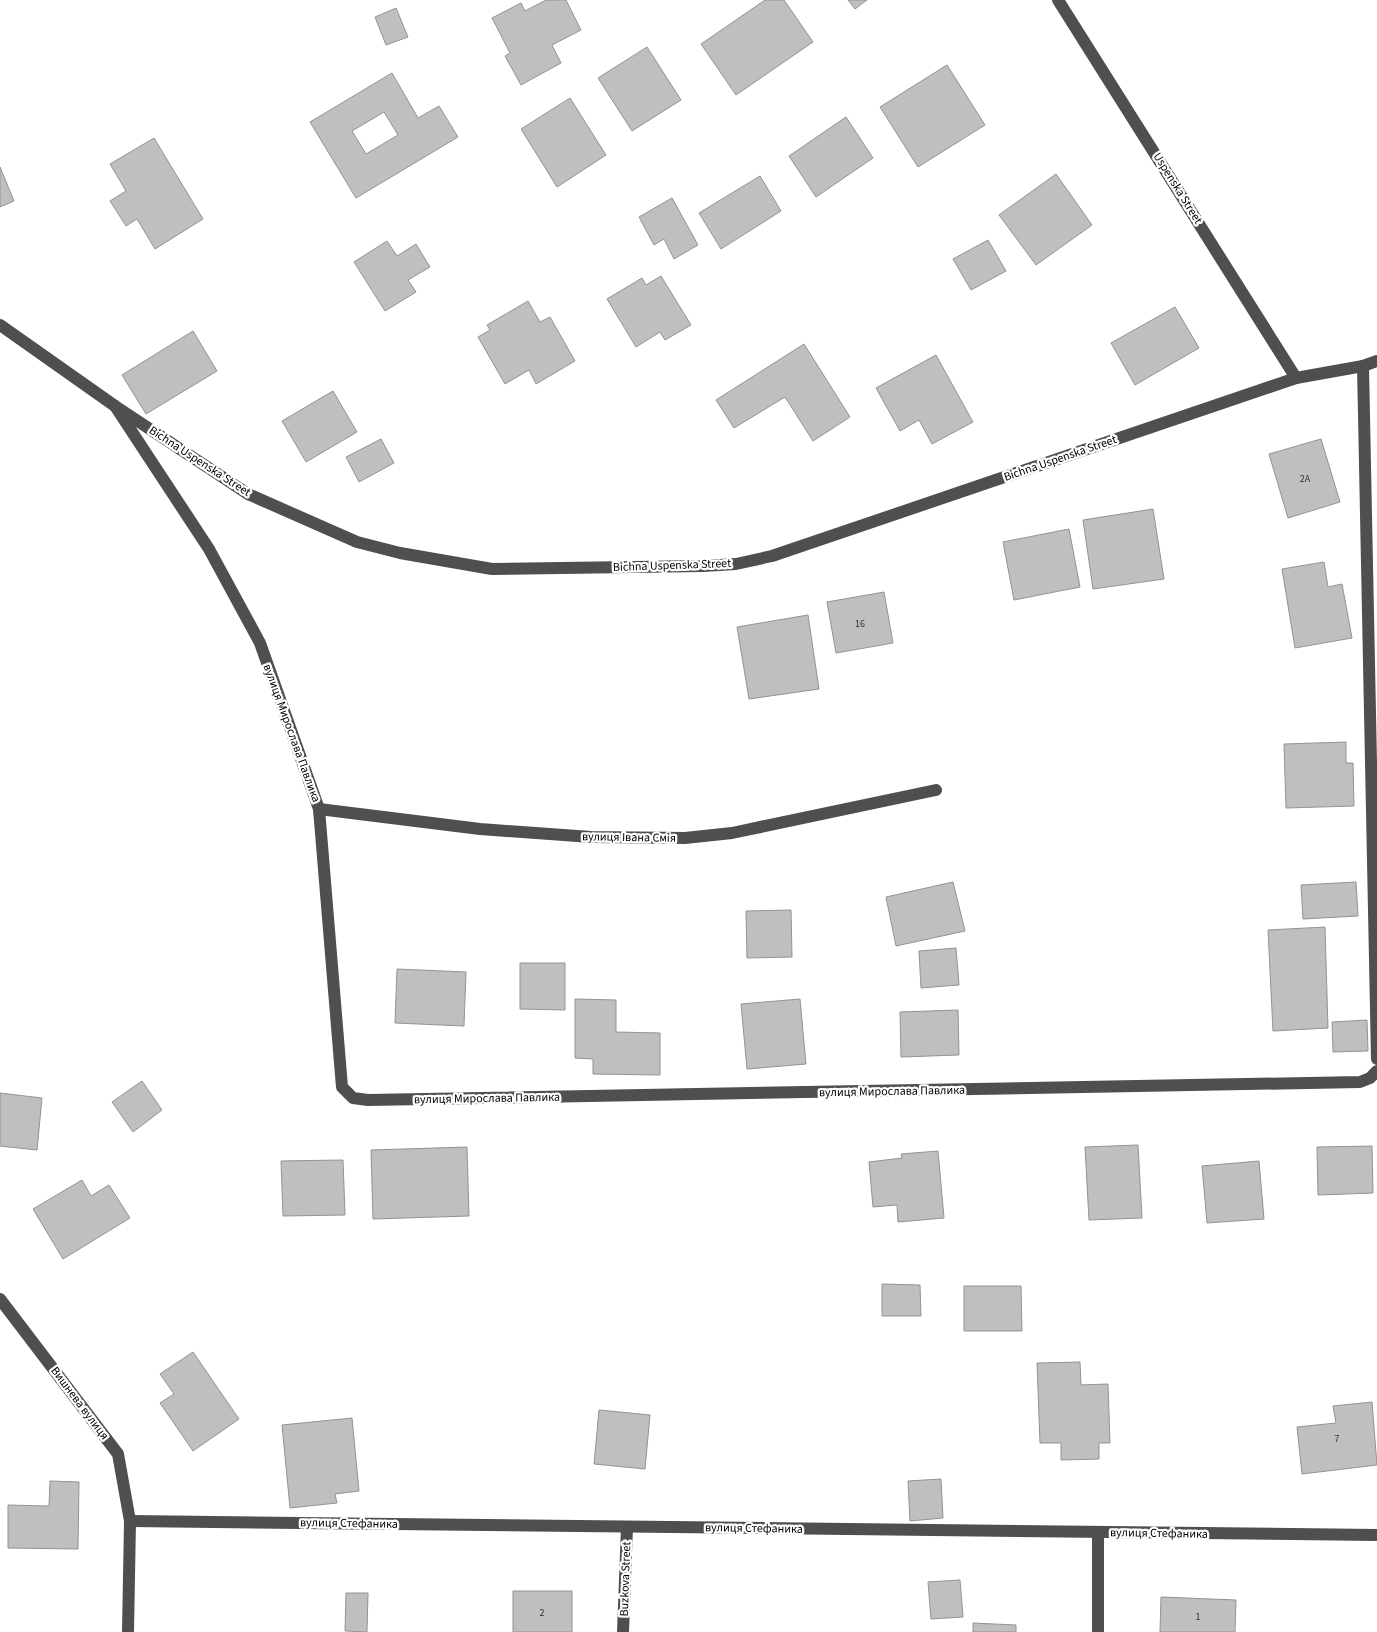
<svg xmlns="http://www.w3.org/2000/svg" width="1377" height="1632" viewBox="0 0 1377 1632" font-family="'Source Sans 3',sans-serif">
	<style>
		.building { fill: #bfbfbf; stroke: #939393; fill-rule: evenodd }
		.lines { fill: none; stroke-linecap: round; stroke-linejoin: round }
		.minor { stroke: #4f4f4f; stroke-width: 12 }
		.labels { text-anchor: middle; stroke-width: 4.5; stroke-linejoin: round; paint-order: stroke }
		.number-label { font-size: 10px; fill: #303030 }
		.street-label { font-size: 12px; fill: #000; stroke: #fff }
	</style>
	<rect width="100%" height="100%" fill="#fff"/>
	<g class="building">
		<path d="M 546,0 L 566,0 L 581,30 L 552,45 L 561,63 L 521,85 L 505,56 L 510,53 L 492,18 L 521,3 L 525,11 Z"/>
		<path d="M 765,0 L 784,0 L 813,42 L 736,95 L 701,44 Z"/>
		<path d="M 848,0 L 867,0 L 855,9 Z"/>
		<path d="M 396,8 L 408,37 L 386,45 L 375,17 Z"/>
		<path d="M 647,47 L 681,100 L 632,131 L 598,78 Z"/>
		<path d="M 947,65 L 985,125 L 918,167 L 880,107 Z"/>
		<path d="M 392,73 L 418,118 L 439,106 L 458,137 L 356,198 L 310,122 ZM 384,112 L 398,135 L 366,154 L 352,131 Z"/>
		<path d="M 570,98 L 606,155 L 557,187 L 521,129 Z"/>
		<path d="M 846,117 L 873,158 L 816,197 L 789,156 Z"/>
		<path d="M 154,138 L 203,219 L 155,249 L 137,219 L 126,226 L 110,201 L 126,191 L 110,164 Z"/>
		<path d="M 0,167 L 14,201 L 0,207 Z"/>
		<path d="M 1056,174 L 1092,225 L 1036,265 L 999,215 Z"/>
		<path d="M 760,176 L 781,211 L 721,249 L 699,213 Z"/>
		<path d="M 672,198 L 698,245 L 674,259 L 664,239 L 654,245 L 639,217 Z"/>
		<path d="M 988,240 L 1006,271 L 971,290 L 953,259 Z"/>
		<path d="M 387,241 L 397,256 L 416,244 L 430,267 L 408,280 L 416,292 L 385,311 L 354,262 Z"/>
		<path d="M 661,276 L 691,325 L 665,340 L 660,332 L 636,347 L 607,299 L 642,278 L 646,285 Z"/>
		<path d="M 528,301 L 540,322 L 550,317 L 575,361 L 536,384 L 529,370 L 505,384 L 478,337 L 490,330 L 487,325 Z"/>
		<path d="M 1175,307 L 1199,348 L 1135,385 L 1111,343 Z"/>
		<path d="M 193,331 L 217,371 L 146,414 L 122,375 Z"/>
		<path d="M 804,344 L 850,417 L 813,441 L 785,397 L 734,428 L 716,400 Z"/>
		<path d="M 936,355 L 973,422 L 932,444 L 919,420 L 900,431 L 876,388 Z"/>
		<path d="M 333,391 L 357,432 L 306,462 L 282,421 Z"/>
		<path d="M 381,439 L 394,463 L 359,482 L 346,457 Z"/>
		<path d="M 1321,439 L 1340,502 L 1288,518 L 1269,454 Z"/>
		<path d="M 1153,509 L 1164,579 L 1093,589 L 1083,520 Z"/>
		<path d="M 1069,529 L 1080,587 L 1014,600 L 1003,542 Z"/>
		<path d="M 1324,562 L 1328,587 L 1342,584 L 1352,638 L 1295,648 L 1282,569 Z"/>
		<path d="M 884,592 L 893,643 L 836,653 L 827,602 Z"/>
		<path d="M 808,615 L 819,689 L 749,699 L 737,627 Z"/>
		<path d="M 1346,742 L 1346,763 L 1353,763 L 1354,806 L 1286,808 L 1284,744 Z"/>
		<path d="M 953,882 L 965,931 L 896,946 L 886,897 Z"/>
		<path d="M 1356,882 L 1358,916 L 1303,919 L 1301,885 Z"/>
		<path d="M 791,910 L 792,957 L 747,958 L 746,911 Z"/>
		<path d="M 1325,927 L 1328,1028 L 1273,1031 L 1268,930 Z"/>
		<path d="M 956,948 L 959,985 L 921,988 L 919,951 Z"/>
		<path d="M 520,963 L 565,963 L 565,1010 L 520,1009 Z"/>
		<path d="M 397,969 L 466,972 L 464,1026 L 395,1023 Z"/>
		<path d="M 575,999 L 616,1000 L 616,1032 L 660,1033 L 660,1075 L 593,1074 L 593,1059 L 575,1058 Z"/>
		<path d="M 800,999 L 806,1064 L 747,1069 L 741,1004 Z"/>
		<path d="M 958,1010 L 959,1055 L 901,1057 L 900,1012 Z"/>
		<path d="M 1367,1020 L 1368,1051 L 1333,1052 L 1332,1022 Z"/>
		<path d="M 142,1081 L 162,1110 L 133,1132 L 112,1102 Z"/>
		<path d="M 0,1093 L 42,1098 L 37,1150 L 0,1146 Z"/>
		<path d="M 1138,1145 L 1142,1218 L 1089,1220 L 1085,1147 Z"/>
		<path d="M 1372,1146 L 1373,1193 L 1318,1195 L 1317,1147 Z"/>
		<path d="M 467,1147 L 469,1216 L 373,1219 L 371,1150 Z"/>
		<path d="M 938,1151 L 944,1218 L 898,1222 L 897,1205 L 873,1207 L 869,1162 L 902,1158 L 901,1154 Z"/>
		<path d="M 343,1160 L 345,1215 L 283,1216 L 281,1161 Z"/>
		<path d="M 1259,1161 L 1264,1219 L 1207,1223 L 1202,1166 Z"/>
		<path d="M 82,1180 L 91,1196 L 109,1185 L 130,1218 L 63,1259 L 33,1209 Z"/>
		<path d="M 882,1284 L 920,1285 L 921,1316 L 882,1316 Z"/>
		<path d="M 964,1286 L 1021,1286 L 1022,1331 L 964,1331 Z"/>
		<path d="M 193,1352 L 239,1419 L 193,1451 L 160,1403 L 174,1394 L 160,1374 Z"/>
		<path d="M 1080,1362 L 1081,1385 L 1108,1384 L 1110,1443 L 1099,1443 L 1099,1459 L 1061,1460 L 1061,1443 L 1040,1443 L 1037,1363 Z"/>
		<path d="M 1372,1402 L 1377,1465 L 1302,1474 L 1297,1427 L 1336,1423 L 1333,1406 Z"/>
		<path d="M 599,1410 L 650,1415 L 645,1469 L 594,1464 Z"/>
		<path d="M 352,1418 L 359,1491 L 335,1494 L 337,1503 L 290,1508 L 282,1425 Z"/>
		<path d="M 941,1479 L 943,1518 L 910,1521 L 908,1481 Z"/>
		<path d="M 50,1481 L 79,1482 L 78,1549 L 8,1548 L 8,1505 L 49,1506 Z"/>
		<path d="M 960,1580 L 963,1617 L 931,1619 L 928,1582 Z"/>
		<rect x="513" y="1591" width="59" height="41"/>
		<path d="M 346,1593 L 368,1593 L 367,1632 L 345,1631 Z"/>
		<path d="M 1161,1597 L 1236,1600 L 1235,1632 L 1160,1632 Z"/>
		<path d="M 973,1623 L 1016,1625 L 1016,1632 L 973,1632 Z"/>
	</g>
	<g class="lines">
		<g class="minor">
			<path d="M 1058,0 L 1296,378"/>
			<path d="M 0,325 L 115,406 L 248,494 L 357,542 L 400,553 L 492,569 L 703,566 L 736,564 L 772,556 L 1296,378 L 1363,366 L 1377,361"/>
			<path d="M 1363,366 L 1377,1059"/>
			<path d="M 115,406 L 209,549 L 260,643 L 319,809 L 342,1087 L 353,1098 L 368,1100 L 1360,1082 L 1370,1078 L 1377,1071"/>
			<path d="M 319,809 L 480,829 L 591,837 L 685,838 L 732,833 L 936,790"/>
			<path d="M 0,1299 L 118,1454 L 130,1521 L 128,1632"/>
			<path d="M 130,1521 L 1377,1535"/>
			<path d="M 623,1632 L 627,1527"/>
			<path d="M 1098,1632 L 1098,1532"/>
		</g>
	</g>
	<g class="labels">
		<g class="number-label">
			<text x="1305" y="482">2А</text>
			<text x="860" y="627">16</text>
			<text x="1337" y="1442">7</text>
			<text x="542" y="1616">2</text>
			<text x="1198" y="1620">1</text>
		</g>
		<g class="street-label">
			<text transform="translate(1178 188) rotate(58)" y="4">Uspenska Street</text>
			<text transform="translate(1060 458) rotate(-19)" y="4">Bichna Uspenska Street</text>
			<text transform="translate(200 461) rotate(33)" y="4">Bichna Uspenska Street</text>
			<text transform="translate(672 565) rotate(-2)" y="4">Bichna Uspenska Street</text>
			<text transform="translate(292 733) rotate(70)" y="4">вулиця Мирослава Павлика</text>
			<text transform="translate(629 837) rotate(1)" y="4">вулиця Івана Смія</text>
			<text transform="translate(892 1091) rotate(-1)" y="4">вулиця Мирослава Павлика</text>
			<text transform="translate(487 1098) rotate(-1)" y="4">вулиця Мирослава Павлика</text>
			<text transform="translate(80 1403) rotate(53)" y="4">Вишнева вулиця</text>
			<text transform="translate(349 1523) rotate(1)" y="4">вулиця Стефаника</text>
			<text transform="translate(754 1528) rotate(1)" y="4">вулиця Стефаника</text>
			<text transform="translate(1159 1533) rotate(1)" y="4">вулиця Стефаника</text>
			<text transform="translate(625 1579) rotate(-88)" y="4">Buzkova Street</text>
		</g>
	</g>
</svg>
